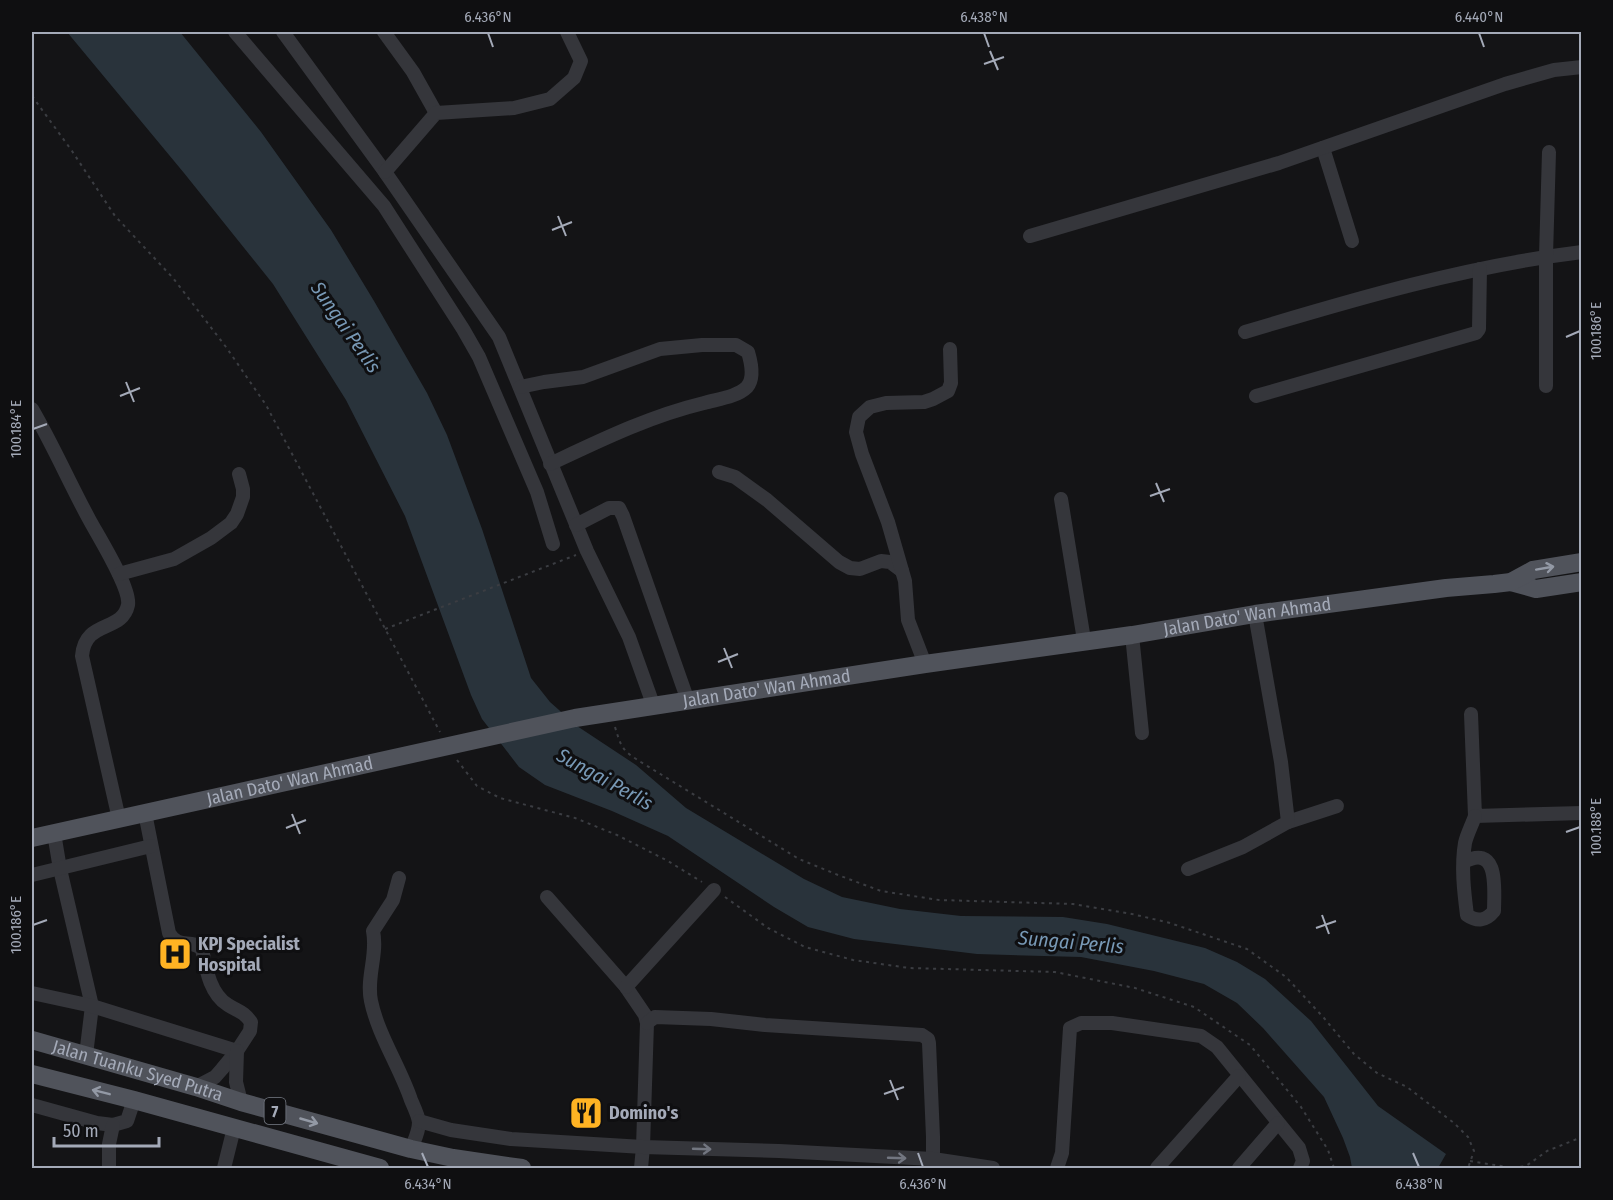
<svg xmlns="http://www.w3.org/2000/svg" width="1613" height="1200" viewBox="0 0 1613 1200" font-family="'Fira Sans Condensed',sans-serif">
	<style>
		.water { fill: #29333b }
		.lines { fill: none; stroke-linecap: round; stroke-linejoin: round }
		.path { stroke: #3b3d42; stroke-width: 2; stroke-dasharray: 3 4.5; stroke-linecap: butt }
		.minor { stroke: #35363b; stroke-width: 14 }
		.major { stroke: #50535b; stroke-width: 18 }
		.oneway { stroke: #9399a5 }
		.oneway2 { stroke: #727680 }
		.ticks { fill: none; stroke: #a4aab8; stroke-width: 2 }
		.labels { text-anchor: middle; stroke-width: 6; stroke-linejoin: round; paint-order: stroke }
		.shield { fill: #0f0f11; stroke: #777c86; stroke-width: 1.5 }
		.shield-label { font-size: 16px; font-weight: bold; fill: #a4aab8 }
		.street-label { font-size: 18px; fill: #a4aab8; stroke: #0f0f11 }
		.poi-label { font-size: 18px; font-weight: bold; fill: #a4aab8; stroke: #0f0f11; text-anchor: start }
		.water-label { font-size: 20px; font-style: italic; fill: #7899b6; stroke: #0f0f11 }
		.neatline { fill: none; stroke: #a4aab8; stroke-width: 2 }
		.ticks-label { font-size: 15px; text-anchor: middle; fill: #a4aab8 }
	</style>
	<rect width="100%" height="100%" fill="#141416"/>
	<path class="water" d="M 67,32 L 180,32 L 261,132 L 331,230 L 374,301 L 427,393 L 447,435 L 482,529 L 531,678 L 550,702 L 577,726 L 636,765 L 686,808 L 804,879 L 842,897 L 900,909 L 961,916 L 1063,917 L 1107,924 L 1205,948 L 1237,962 L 1265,979 L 1311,1021 L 1378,1106 L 1446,1154 L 1438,1168 L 1352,1168 L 1350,1157 L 1343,1138 L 1324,1097 L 1263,1028 L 1237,1003 L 1204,984 L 1154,971 L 1081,957 L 977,954 L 854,939 L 808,927 L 774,907 L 668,836 L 612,811 L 545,785 L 519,767 L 482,719 L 471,695 L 405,516 L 346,400 L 273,284 L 184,173 Z"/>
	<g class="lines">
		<g class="path">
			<path d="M 32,96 L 72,151 L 115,216 L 173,278 L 226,347 L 266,405 L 440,732"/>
			<path d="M 385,629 L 576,555"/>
			<path d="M 615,727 C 622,750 623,751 644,764 L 799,859 L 838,875 L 881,891 L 939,900 L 1073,904 L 1132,914 L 1170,923 L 1247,949 L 1286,977 L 1324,1018 L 1354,1054 L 1377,1073 L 1407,1087 L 1454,1123 L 1468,1137 L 1474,1151 L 1468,1168"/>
			<path d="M 457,760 L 477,786 L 500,798 L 575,818 L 617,835 L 668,861 L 702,882"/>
			<path d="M 725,897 L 768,928 L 805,947 L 853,960 L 909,968 L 1055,972 L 1135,988 L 1194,1007 L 1250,1045 L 1301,1107 L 1328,1150 L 1334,1168"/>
			<path d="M 1470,1161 L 1513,1168"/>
			<path d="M 1513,1168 L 1526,1166 L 1547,1151 L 1582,1137"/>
		</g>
		<g class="minor">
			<path d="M 235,32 L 384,206 L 463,329 L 479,357 L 537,492 L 553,544"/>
			<path d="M 283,32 L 385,172 L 499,337 L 587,551 L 629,637 L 654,707"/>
			<path d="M 384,32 L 413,72 L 436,113"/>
			<path d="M 1323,148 L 1352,241"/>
			<path d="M 385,172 L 436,113 L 514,108 L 550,99 L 574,78 L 581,61 L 567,32"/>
			<path d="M 1030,236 L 1279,163 L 1505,84 L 1554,70 L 1582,67"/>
			<path d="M 1245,332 C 1355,299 1467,266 1582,252"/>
			<path d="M 1546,386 L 1546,256 L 1549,152"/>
			<path d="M 520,387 L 544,382 L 583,377 L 660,349 L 702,345 L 736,345 L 748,352 C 751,362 755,378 747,387 C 737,397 718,399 704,403 C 650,416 601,440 550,464"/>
			<path d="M 1256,396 L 1476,333 L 1479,329 L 1480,269"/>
			<path d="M 32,409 C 53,445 69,482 89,519 C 98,536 131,588 128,605 C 122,633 85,619 82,656 L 119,819"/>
			<path d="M 719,472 L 735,477 L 767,500 L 839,562 L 850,568 L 860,569 L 881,561 L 890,562 L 902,571"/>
			<path d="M 1061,499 L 1084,640"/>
			<path d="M 576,525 L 609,508 L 619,508 L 623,516 L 688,701"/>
			<path d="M 119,574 L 174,559 L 211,538 L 231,523 L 237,514 L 243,497 L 243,489 L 239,474"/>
			<path d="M 1132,635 L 1142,733"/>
			<path d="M 925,664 L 908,620 L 905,581 L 888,522 L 862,454 L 856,432 L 859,417 L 870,407 L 886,403 L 924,402 L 933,399 L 948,391 L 951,383 L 950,349"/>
			<path d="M 1471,714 L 1475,816 L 1582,813"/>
			<path d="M 145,813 L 169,933 C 179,950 191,938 202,949 C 206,969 210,994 228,1005 C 239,1012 243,1011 251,1022 L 250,1031 L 237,1051 L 222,1069 L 215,1077 L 196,1087"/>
			<path d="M 1288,822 L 1337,806"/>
			<path d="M 54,833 L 60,869 L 92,1006 L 86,1055"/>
			<path d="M 1464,862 C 1500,843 1494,891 1494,911 C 1486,921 1477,922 1467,915 C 1464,892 1461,866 1465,843 C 1467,834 1472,825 1475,816"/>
			<path d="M 1188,869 L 1243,847 L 1288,822 L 1281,762 L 1255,614"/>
			<path d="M 32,875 L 151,846"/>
			<path d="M 399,878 L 393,900 L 373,931 C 378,955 366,977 371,1001 C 378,1035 400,1067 411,1100 C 414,1107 418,1115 419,1122 C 419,1132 414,1141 411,1149"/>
			<path d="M 547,897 L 626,987 L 645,1015 L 647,1023 L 643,1147 L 641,1168"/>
			<path d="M 626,987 L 714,890"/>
			<path d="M 32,993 L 92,1006 L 237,1051"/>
			<path d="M 647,1023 L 655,1017 L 711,1019 L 765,1025 L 922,1035 L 928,1039 L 929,1043 L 933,1137 L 933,1159 L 930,1168"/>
			<path d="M 237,1051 L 236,1082 L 241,1102"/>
			<path d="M 32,1105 L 97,1123 L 113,1125 L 127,1121 L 134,1100"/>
			<path d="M 419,1121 L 451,1130 L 511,1139 L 643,1147 L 779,1151 L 933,1159 L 993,1168"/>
			<path d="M 109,1168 L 109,1144 L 113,1125"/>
			<path d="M 224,1168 L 234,1128"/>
			<path d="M 1057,1168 L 1062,1153 L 1070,1028 L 1081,1023 L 1112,1023 L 1201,1036 L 1217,1047 L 1299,1148 L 1303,1161 L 1300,1168"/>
			<path d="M 1157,1168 L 1239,1076"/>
			<path d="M 1239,1168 L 1278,1123"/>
		</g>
		<g class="major">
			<path d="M 1511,582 L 1536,589 L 1582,582"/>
			<path id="s1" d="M 32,838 L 575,718 L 925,664 L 1132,635 L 1255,614 L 1446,588 L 1494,584 L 1511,582 L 1533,570 L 1582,562"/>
			<path id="s2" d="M 32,1040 L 196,1087 L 241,1102 L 411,1149 L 453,1158 L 522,1168"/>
			<path d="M 32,1074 L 134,1100 L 380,1168"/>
		</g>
	</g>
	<defs><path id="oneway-shaft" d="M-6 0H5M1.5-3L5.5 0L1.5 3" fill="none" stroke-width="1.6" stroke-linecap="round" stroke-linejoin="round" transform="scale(1.5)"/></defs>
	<g class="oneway">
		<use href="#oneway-shaft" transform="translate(1545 568) rotate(-10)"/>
		<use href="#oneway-shaft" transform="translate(101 1092) rotate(-166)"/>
		<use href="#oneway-shaft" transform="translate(309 1121) rotate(16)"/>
	</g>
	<g class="oneway2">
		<use href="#oneway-shaft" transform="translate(702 1149) rotate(2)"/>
		<use href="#oneway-shaft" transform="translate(897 1158) rotate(2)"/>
	</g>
	<path class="ticks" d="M 488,33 L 493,47M 984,33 L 989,47M 1479,33 L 1484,47M 990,51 L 998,70M 984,64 L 1004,57M 558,216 L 566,236M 552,230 L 572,222M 1566,337 L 1580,331M 126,382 L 134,402M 120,396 L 140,388M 33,429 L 47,424M 1156,483 L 1164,502M 1150,496 L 1170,489M 724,648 L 732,668M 718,662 L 738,654M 292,814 L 300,834M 286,828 L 306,820M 1566,832 L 1580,827M 1322,915 L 1329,934M 33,925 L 47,920M 1316,928 L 1336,921M 890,1080 L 898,1100M 884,1094 L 904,1087M 422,1153 L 428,1167M 918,1153 L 923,1167M 1413,1153 L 1419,1167"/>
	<defs>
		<g id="hospital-square" transform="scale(1.725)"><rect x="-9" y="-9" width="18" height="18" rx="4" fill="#ffb323" stroke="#0f0f11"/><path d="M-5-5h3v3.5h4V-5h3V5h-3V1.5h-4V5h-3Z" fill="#111"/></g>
		<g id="restaurant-square" transform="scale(1.725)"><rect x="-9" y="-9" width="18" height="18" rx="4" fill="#ffb323" stroke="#0f0f11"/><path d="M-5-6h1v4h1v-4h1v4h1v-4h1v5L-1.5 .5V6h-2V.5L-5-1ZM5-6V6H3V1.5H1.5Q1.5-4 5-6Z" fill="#111"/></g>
	</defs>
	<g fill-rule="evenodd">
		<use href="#hospital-square" x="175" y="954"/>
		<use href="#restaurant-square" x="586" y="1113"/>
	</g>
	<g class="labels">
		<rect class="shield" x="264.5" y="1098" width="21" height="26" rx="4.5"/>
		<g class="shield-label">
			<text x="275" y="1117">7</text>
		</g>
		<g class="street-label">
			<text dy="6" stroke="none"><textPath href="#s1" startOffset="1236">Jalan Dato' Wan Ahmad</textPath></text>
			<text dy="6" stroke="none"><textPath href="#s1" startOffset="750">Jalan Dato' Wan Ahmad</textPath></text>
			<text dy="6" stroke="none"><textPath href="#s1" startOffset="264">Jalan Dato' Wan Ahmad</textPath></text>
			<text dy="6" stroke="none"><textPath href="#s2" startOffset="110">Jalan Tuanku Syed Putra</textPath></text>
		</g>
		<g class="poi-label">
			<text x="198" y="950">KPJ Specialist<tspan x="198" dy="21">Hospital</tspan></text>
			<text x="609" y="1119">Domino's</text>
		</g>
		<g class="water-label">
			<text transform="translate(346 327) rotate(55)" y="7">Sungai Perlis</text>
			<text transform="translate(605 779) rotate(29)" y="7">Sungai Perlis</text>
			<text transform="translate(1071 942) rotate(5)" y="7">Sungai Perlis</text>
		</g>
	</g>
	<rect width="1613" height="1200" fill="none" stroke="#0f0f11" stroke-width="66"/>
	<path d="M54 1137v9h105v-9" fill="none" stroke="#a4aab8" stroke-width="3"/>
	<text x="63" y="1137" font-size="18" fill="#a4aab8" stroke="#0f0f11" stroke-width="4.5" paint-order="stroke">50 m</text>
	<rect x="33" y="33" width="1547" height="1134" class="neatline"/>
	<g class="ticks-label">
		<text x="488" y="22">6.436°N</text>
		<text x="984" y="22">6.438°N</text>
		<text x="1479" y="22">6.440°N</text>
		<text transform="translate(1596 331) rotate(-90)" y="5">100.186°E</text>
		<text transform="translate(16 429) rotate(-90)" y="5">100.184°E</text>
		<text transform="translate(1596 827) rotate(-90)" y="5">100.188°E</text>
		<text transform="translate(16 925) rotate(-90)" y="5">100.186°E</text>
		<text x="428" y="1189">6.434°N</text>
		<text x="923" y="1189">6.436°N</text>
		<text x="1419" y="1189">6.438°N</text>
	</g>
</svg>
